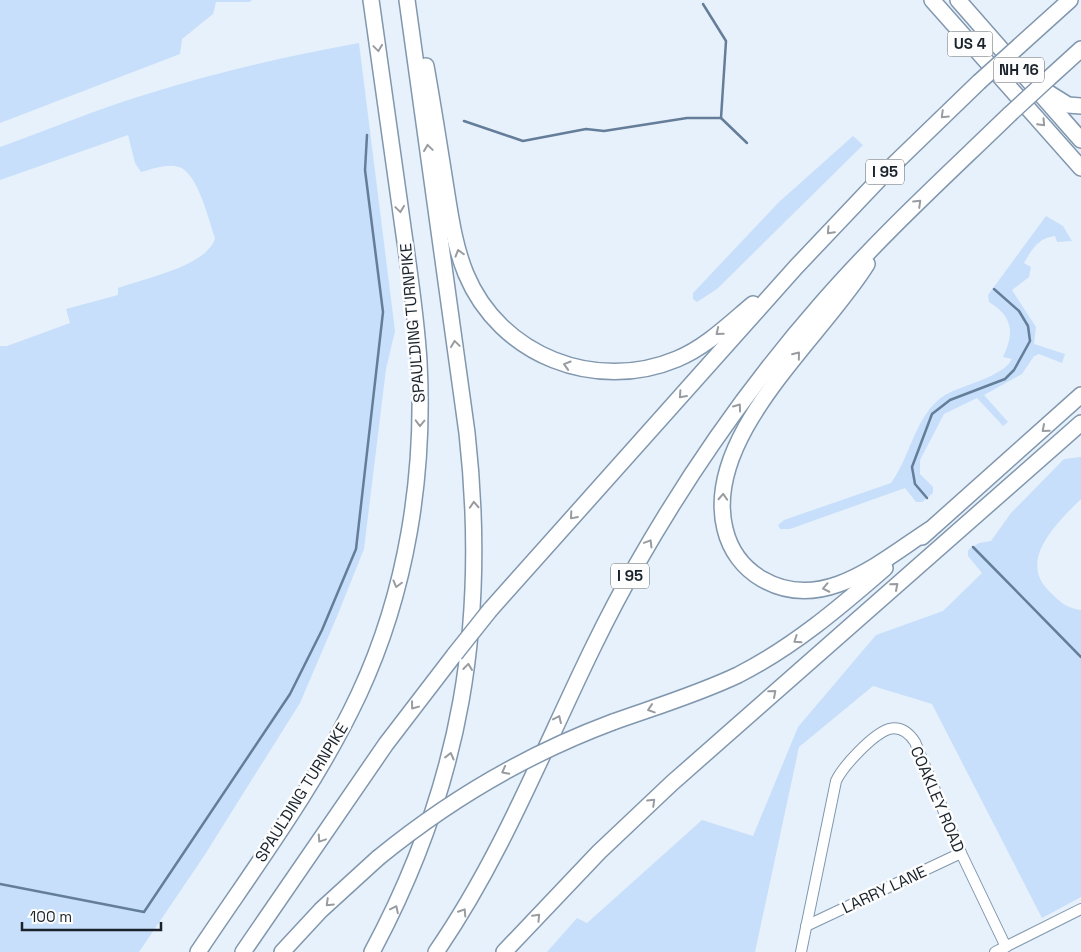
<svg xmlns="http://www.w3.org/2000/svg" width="1081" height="952" viewBox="0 0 1081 952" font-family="'Space Grotesk',sans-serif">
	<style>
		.green { fill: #c7dffa }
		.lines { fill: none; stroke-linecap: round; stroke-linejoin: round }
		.stream { stroke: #647d99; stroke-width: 2.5 }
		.minor-casing { stroke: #8197ae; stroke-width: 12 }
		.highway-casing { stroke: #8197ae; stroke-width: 18 }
		.minor { stroke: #fff; stroke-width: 10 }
		.highway { stroke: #fff; stroke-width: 15 }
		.highway-bridge-casing { stroke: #8197ae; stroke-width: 18; stroke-linecap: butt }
		.highway-bridge { stroke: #fff; stroke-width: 15 }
		.oneway { stroke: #989ca0 }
		.labels { text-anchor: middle; stroke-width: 5; stroke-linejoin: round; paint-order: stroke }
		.shield { fill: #fdfdfd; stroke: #5e646b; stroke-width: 1 }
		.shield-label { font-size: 15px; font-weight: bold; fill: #1a232c }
		.street-label { font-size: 16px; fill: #1a232c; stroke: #fdfdfd }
	</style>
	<rect width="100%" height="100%" fill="#e7f1fb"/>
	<g class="green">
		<path d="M 0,0 L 252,0 L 250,2 L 216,2 L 213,14 L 182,39 L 180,54 L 0,123 Z"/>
		<path d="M 359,43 L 395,331 L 386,369 L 364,549 L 338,614 L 300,703 L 204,856 L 139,952 L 0,952 L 0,346 L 7,346 L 70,323 L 66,309 L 118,295 L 118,288 C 142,279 208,266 215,238 C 209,221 198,173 179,167 C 167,163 152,169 141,172 L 135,163 L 128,135 L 0,180 L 0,147 C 48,130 95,110 144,95 C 215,73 286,56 359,43 Z"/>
		<path d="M 853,136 L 863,145 L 717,289 L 697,302 L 693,299 L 693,293 L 779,202 Z"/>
		<path d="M 1046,216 L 1063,226 L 1072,241 L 1057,242 L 1055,236 C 1038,238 1032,249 1024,263 L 1031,267 L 1029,277 L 1012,290 L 1036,327 L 1034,344 L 1065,354 L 1062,363 L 1039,354 L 1034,356 L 1022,374 L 984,395 L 1008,422 L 1003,426 L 977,398 L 944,414 L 920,460 L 920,474 L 933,487 L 933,493 L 922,502 L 916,502 L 905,488 L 790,529 L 780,529 L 778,525 L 784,520 L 891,483 C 911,456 915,414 945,395 C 962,385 1003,377 1012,359 L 1003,357 C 1014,334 1014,317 989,302 L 988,295 Z"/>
		<path d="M 1081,457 L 1081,499 C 1058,522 1017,560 1049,591 C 1060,602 1066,608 1081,610 L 1081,897 L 1042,918 L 932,704 L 873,686 L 799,747 L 755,952 L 547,952 L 577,918 L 587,923 L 702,820 L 753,836 L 798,727 L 876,635 L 943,611 L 982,573 L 968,556 L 968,550 L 979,543 L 991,541 L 1011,513 L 1064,459 Z"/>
	</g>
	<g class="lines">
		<g class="stream">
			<path d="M 703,4 L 726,41 L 721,118 L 747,143"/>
			<path d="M 464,121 L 523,141 L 586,129 L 604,131 L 687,118 L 721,118"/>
			<path d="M 927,498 L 915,484 L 912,467 L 932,414 L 950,400 L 1005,379 L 1014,370 L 1030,341 L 1028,326 L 1019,311 L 994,289"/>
			<path d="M 973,547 L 1081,657"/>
			<path d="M 0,884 L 144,912 L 290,694 L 322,630 L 356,549 L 383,312 L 365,170 L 367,135"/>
		</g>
		<g class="minor-casing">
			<g id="minor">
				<path d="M 806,926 L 961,853"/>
				<path d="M 801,952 L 836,781 C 843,766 873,734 889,729 C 901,726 909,733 915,742 L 961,853 L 1006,947"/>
				<path d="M 995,952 L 1081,909"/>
			</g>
		</g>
		<g class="highway-casing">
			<g id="highway">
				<path d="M 932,0 L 1081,168"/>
				<path d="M 958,0 L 1081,140"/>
				<path d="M 1019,46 L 1070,0"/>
				<path d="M 426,66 C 433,105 439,144 445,182 C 450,213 454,245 466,274 C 500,356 596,393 677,359 C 706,347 729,324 753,304"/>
				<path d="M 1048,79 L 1081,49"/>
				<path d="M 1044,90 L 1068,105 L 1081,106"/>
				<path d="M 867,264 C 822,337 702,436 725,529 C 730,550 743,568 762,579 C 822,614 880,562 929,530"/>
				<path d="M 922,537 L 1081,395"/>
				<path d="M 490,610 L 796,267 L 888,170 L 979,82"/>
				<path d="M 613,722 C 655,707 698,694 738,675 C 793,647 839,608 885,568"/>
				<path d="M 198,952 C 254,868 316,786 359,694 C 407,591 425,475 419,362 C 416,310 407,258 400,206 C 390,137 381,69 371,0"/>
				<path d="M 243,952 L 386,744 L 455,654"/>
				<path d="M 282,952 L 321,910 L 378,858"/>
				<path d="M 372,952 C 462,784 488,622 467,433 L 407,0"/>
				<path d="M 436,952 C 519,832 564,690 637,564 C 690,471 751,384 821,304 C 880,236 946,176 1010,114"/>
				<path d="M 504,952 L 599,852 L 672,783 L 1081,423"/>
			</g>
		</g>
		<use href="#minor" class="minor"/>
		<use href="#highway" class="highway"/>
		<g class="highway-bridge-casing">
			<g id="highway-bridge">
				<path d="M 979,82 L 1019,46"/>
				<path d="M 1010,114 L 1048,79"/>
				<path d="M 455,654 L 490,610"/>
				<path d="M 378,858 C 449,800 527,754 613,722"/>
			</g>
		</g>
		<use href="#highway-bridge" class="highway-bridge"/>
	</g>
	<defs><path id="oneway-chevron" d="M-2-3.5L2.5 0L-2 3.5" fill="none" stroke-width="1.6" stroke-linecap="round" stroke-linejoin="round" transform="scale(1.25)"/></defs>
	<g class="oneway">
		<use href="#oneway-chevron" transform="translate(378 48) rotate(82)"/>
		<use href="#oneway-chevron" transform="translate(944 115) rotate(136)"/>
		<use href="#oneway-chevron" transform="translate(1042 123) rotate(47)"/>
		<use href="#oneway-chevron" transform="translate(428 148) rotate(-98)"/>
		<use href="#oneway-chevron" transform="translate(918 203) rotate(-44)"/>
		<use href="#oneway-chevron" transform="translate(400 209) rotate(82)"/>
		<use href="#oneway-chevron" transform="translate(830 231) rotate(133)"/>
		<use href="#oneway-chevron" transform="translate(459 253) rotate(-106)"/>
		<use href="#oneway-chevron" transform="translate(719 332) rotate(141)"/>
		<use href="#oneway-chevron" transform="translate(455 344) rotate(-98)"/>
		<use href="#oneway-chevron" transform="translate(797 355) rotate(-51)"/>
		<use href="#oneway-chevron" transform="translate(567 365) rotate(-163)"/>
		<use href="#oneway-chevron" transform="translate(682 395) rotate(132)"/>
		<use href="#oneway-chevron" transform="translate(738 407) rotate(-54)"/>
		<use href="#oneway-chevron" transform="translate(420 423) rotate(91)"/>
		<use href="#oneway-chevron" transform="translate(1045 429) rotate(139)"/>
		<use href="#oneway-chevron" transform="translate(723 497) rotate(-87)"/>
		<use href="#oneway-chevron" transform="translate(474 505) rotate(-93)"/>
		<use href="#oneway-chevron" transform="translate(573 516) rotate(131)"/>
		<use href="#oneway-chevron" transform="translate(649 543) rotate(-59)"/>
		<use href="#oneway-chevron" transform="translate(397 584) rotate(105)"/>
		<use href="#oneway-chevron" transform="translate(895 586) rotate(-41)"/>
		<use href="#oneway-chevron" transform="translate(826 588) rotate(168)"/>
		<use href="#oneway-chevron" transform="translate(797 640) rotate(146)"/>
		<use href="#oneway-chevron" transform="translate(468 667) rotate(-83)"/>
		<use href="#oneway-chevron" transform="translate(773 693) rotate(-41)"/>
		<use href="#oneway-chevron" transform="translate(414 706) rotate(127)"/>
		<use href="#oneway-chevron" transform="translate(651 709) rotate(162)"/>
		<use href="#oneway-chevron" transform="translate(558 719) rotate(-65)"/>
		<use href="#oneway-chevron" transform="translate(450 756) rotate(-76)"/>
		<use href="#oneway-chevron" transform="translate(505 771) rotate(152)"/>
		<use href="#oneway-chevron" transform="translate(652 802) rotate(-44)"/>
		<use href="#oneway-chevron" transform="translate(321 839) rotate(124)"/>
		<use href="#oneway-chevron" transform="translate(329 903) rotate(136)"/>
		<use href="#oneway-chevron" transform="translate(395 909) rotate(-64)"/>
		<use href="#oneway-chevron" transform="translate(463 912) rotate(-57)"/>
		<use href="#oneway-chevron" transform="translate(537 917) rotate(-46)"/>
	</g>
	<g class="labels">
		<g class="shield">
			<rect x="947.5" y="31.5" width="45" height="25" rx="4"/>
			<rect x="994" y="57.5" width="50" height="25" rx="4"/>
			<rect x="866" y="159.5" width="38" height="25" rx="4"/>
			<rect x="611" y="563.5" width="38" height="25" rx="4"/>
		</g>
		<g class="shield-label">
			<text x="970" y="49">US 4</text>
			<text x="1019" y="75">NH 16</text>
			<text x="885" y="177">I 95</text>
			<text x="630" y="581">I 95</text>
		</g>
		<g class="street-label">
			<text transform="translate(412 323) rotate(-95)" y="6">SPAULDING TURNPIKE</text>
			<text transform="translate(301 792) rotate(-58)" y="6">SPAULDING TURNPIKE</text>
			<text transform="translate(938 799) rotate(67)" y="6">COAKLEY ROAD</text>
			<text transform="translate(884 889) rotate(-25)" y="6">LARRY LANE</text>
		</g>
	</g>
	<path d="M22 922v8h139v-8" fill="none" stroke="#1a232c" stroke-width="2.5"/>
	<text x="30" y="922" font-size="15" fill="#1a232c" stroke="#fdfdfd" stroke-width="4" paint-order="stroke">100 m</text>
</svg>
